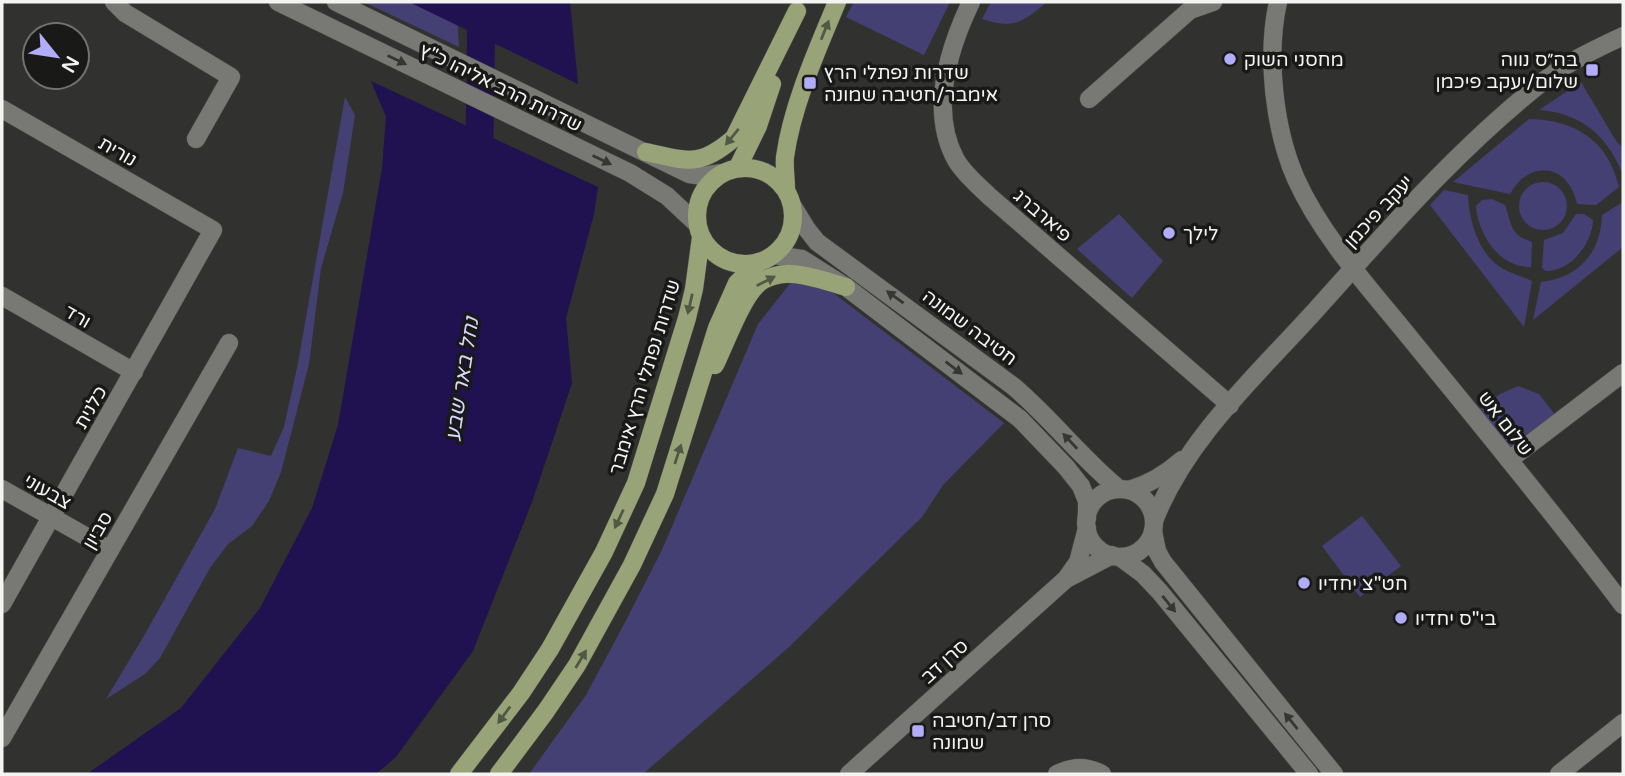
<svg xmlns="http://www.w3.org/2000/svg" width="1625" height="776" viewBox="0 0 1625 776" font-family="'Varela Round',Heebo,sans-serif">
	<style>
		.green { fill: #454074 }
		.water { fill: #201151 }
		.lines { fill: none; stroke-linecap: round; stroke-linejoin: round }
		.river { stroke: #201151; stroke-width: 28 }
		.minor-casing { stroke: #4e4e4c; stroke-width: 19 }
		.major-casing { stroke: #4e4e4c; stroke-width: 19 }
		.minor { stroke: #787975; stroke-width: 18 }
		.major { stroke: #98a478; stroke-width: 18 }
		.oneway { fill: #525843 }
		.oneway2 { fill: #363634 }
		.poi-dot { fill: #b1adfa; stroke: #191a18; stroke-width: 2.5 }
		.labels { text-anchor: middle; stroke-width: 7; stroke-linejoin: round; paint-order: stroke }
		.poi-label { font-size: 19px; fill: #f4f4f2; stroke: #191a18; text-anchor: start }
		.street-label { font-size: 19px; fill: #f4f4f2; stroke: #191a18 }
		.water-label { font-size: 21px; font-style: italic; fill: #d7d6fe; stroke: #191a18 }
	</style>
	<rect width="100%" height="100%" fill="#31322f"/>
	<g class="green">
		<path d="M 364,2 L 456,2 L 459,47 Z"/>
		<path d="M 854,2 L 950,2 L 924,55 L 846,17 Z"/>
		<path d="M 991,2 L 1047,2 C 1022,23 1013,29 982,19 Z"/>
		<path d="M 1581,82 L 1616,141 L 1623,148 L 1623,175 C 1608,136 1581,113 1539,110 Z"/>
		<path d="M 345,97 L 355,115 L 343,193 L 321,268 L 309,364 L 281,472 L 269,501 L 252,526 L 228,544 L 210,568 L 160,658 L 145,674 L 106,699 L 145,634 L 215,509 L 238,448 L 271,456 L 284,427 L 298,363 Z"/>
		<path d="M 1529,119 C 1575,120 1608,140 1619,187 L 1596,205 L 1577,204 C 1569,164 1530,158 1510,194 L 1453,182 Z"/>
		<circle cx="1543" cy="206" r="24"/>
		<path d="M 1444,190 L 1468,195 C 1469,219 1477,249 1497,265 C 1507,272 1520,276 1532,281 L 1524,327 L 1430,205 Z"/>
		<path d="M 1492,199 L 1505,205 C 1512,225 1510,235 1532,242 L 1531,267 C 1500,268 1478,235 1476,206 L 1482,200 Z"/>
		<path d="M 1623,202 L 1623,247 L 1533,320 L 1541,282 C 1578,278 1601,253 1602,215 Z"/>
		<path d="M 1119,214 L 1163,261 L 1132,298 L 1077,249 Z"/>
		<path d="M 1576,214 L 1584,214 L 1593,220 C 1592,244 1571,271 1546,271 L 1542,268 L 1544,240 L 1563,233 Z"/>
		<path d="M 792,281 L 832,292 L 1004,423 L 943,485 L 922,517 L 789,647 L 643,774 L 529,774 L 586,695 L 621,630 L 662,550 L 758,324 Z"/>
		<path d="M 1518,386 L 1539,394 L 1556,416 L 1510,447 L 1477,411 L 1500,394 Z"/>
		<path d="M 1362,516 L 1401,566 L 1360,597 L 1322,546 Z"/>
	</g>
	<g class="water">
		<path d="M 409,2 L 570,2 L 578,84 Z"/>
		<path d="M 371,81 L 598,187 L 594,214 L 566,318 L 572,383 L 532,502 L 473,651 L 396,757 L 376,774 L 87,774 L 181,708 L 260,608 L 312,508 L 338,425 L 382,168 L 386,117 Z"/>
	</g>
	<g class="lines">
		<path class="river" d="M 479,170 L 481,35 L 484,2"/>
		<g class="minor-casing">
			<g id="minor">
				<path d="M 114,2 L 125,13 L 231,77 L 196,139"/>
				<path d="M 278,2 L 630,173 L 667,196 L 697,224"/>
				<path d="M 336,2 L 689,174 L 703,176 L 722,173"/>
				<path d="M 971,2 C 949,48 929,111 956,160 C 964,174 978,185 989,196 L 1230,405"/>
				<path d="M 1278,2 C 1266,56 1274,129 1296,179 C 1323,239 1374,293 1414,343 C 1485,430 1556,516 1623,605"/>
				<path d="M 1089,99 L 1190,10 L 1213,2"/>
				<path d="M 2,109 L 213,230 L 2,604"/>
				<path d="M 792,205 L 806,228 L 817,242 L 1013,386 C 1051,418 1081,458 1119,489"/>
				<path d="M 774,255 L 802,259 L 846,287 L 1020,419 L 1066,467 L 1081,486 L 1087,501 L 1087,519"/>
				<path d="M 2,296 L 134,372"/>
				<path d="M 1509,460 L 1623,373"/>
				<path d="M 2,489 L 110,550"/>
				<circle cx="1120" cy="523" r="34"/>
				<path d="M 1129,490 C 1150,484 1166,474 1182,460"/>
				<path d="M 1154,521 C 1185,440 1256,376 1314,312 C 1387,231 1459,147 1545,80 C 1569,61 1596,49 1623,36"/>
				<path d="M 1153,531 L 1157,551 L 1163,562 L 1334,774"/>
				<path d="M 1120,557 L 1143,574 L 1160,592 L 1309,774"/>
				<path d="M 1068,578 L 1112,555"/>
				<path d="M 2,738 L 229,343"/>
				<path d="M 849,774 L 1066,579 L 1078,562 L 1087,528"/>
				<path d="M 1057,774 C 1074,766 1086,766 1102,774"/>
				<path d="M 1559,774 L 1623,723"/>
			</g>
		</g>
		<g class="major-casing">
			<g id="major">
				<path d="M 646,152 C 688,161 699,168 734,138 L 797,11"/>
				<path d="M 738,167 L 758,126 L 772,84"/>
				<circle cx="745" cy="216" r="48"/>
				<path d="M 786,189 C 786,179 784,167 785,157 C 792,106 817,50 837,2"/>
				<path d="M 715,365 C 725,344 741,301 756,286 C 764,277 781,273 792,274 C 810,275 828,282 846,287"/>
				<path d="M 459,774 L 521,693 L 550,649 L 604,552 L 636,483 L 687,318 L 694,289 L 701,237"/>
				<path d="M 499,774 L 546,711 L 577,665 L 632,565 L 665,494 L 717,328 L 737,283 L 759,262"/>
			</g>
		</g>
		<use href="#minor" class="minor"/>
		<use href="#major" class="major"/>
	</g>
	<defs><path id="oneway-solid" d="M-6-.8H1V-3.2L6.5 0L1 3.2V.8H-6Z" transform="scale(1.75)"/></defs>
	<g class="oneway">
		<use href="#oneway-solid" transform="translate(825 30) rotate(-68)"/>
		<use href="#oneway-solid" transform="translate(732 137) rotate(129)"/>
		<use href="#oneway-solid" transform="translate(766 281) rotate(-27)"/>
		<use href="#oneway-solid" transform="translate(690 304) rotate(103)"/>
		<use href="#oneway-solid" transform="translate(678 454) rotate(-72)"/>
		<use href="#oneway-solid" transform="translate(619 519) rotate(115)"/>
		<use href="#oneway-solid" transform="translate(581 659) rotate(-59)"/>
		<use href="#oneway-solid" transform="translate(504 715) rotate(126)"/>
	</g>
	<g class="oneway2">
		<use href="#oneway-solid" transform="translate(397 60) rotate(26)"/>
		<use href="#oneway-solid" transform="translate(602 160) rotate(26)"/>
		<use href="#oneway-solid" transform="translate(895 297) rotate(-144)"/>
		<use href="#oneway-solid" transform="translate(954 368) rotate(37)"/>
		<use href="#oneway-solid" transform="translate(1070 441) rotate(-133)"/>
		<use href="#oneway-solid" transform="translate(1169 604) rotate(51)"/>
		<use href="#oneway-solid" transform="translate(1291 721) rotate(-129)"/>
	</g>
	<g class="poi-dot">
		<circle cx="1230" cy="59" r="7"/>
		<rect x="1585" y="63" width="14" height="14" rx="3.5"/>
		<rect x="803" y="76" width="14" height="14" rx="3.5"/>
		<circle cx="1169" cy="233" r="7"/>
		<circle cx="1304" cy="583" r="7"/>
		<circle cx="1401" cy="618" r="7"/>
		<rect x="911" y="724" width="14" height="14" rx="3.5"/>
	</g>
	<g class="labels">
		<g class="poi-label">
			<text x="1244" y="66">מחסני השוק</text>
			<text x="1578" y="66" text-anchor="end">בה״ס נווה<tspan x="1578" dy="22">שלום/יעקב פיכמן</tspan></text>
			<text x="824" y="79">שדרות נפתלי הרץ<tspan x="824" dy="22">אימבר/חטיבה שמונה</tspan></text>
			<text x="1183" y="240">לילך</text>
			<text x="1318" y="590">חט"צ יחדיו</text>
			<text x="1415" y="625">בי"ס יחדיו</text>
			<text x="932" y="727">סרן דב/חטיבה<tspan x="932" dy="22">שמונה</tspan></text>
		</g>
		<g class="street-label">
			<text transform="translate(501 87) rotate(26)" y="7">שדרות הרב אליהו כ"ץ</text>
			<text transform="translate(118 151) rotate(30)" y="7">נורית</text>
			<text transform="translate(1378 211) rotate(-47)" y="7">יעקב פיכמן</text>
			<text transform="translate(1043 215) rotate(41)" y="7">פיארברג</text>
			<text transform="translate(78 316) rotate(30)" y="7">ורד</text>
			<text transform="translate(970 327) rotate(37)" y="7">חטיבה שמונה</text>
			<text transform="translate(644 377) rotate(-73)" y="7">שדרות נפתלי הרץ אימבר</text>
			<text transform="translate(90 407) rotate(-60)" y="7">כלנית</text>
			<text transform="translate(1506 423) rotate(52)" y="7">שלום אש</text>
			<text transform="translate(48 491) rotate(30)" y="7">צבעוני</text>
			<text transform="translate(97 530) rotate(-60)" y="7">סביון</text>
			<text transform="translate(944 661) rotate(-42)" y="7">סרן דב</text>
		</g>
		<g class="water-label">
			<text transform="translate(462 379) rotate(-81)" y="7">נחל באר שבע</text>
		</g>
	</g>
	<rect width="1625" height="776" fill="none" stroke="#f4f4f2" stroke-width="7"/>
	<g transform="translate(56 56) rotate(120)"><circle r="33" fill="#191a18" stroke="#71716f" stroke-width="2"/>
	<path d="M0-5L12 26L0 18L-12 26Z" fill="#b1adfa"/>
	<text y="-10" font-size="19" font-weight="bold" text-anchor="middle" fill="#f4f4f2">N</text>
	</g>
</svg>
